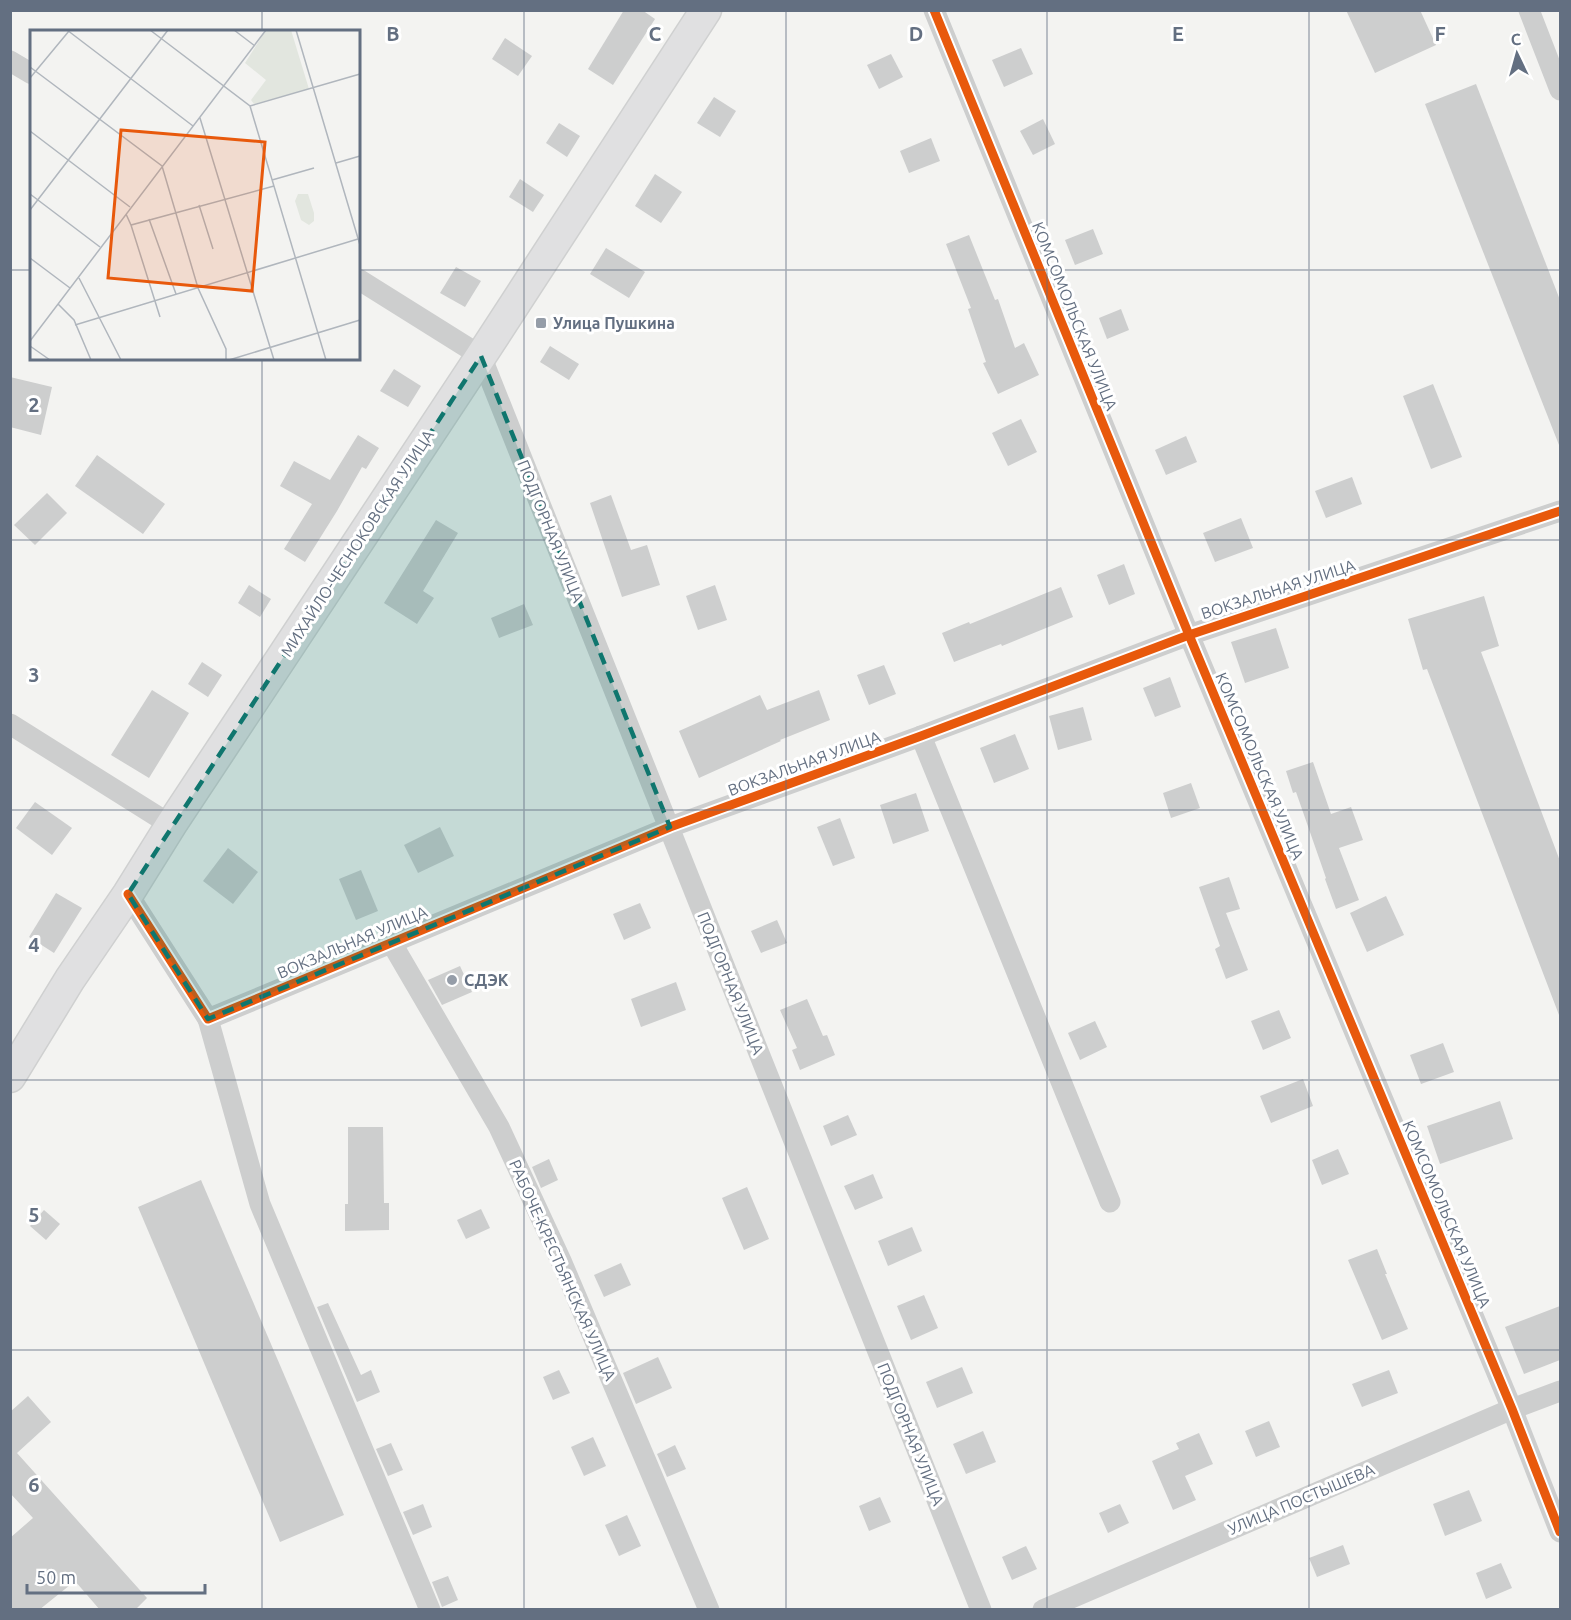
<svg xmlns="http://www.w3.org/2000/svg" width="1571" height="1620" viewBox="0 0 1571 1620" font-family="Ubuntu,sans-serif">
	<style>
		.building { fill: #cdcece }
		.lines { fill: none; stroke-linecap: round; stroke-linejoin: round }
		.secondary-casing { stroke: #cfd0d0; stroke-width: 33 }
		.street { stroke: #cdcece; stroke-width: 21 }
		.secondary { stroke: #e0e0e1; stroke-width: 30 }
		.cycleway-casing { stroke: #fff; stroke-width: 13 }
		.cycleway { stroke: #e8590c; stroke-width: 9 }
		.marked { fill: #0f766e; fill-opacity: 0.2; stroke: #0f766e; stroke-width: 4.5; stroke-dasharray: 12 8; stroke-linejoin: round }
		.grid { fill: none; stroke: #636f81; stroke-width: 1.5; stroke-opacity: 0.55 }
		.poi-dot { fill: #959da8; stroke: #fff; stroke-width: 2 }
		.labels { text-anchor: middle; stroke-width: 6; stroke-linejoin: round; paint-order: stroke }
		.street-label { font-size: 16px; fill: #636f81; stroke: #fff }
		.poi-label { font-size: 16px; font-weight: bold; fill: #636f81; stroke: #fff; text-anchor: start }
		.inset-road { fill: none; stroke: #b0b6bd; stroke-width: 1.5 }
		.view { fill: #e8590c; fill-opacity: 0.15; stroke: #e8590c; stroke-width: 3 }
		.inset-edge { fill: none; stroke: #636f81; stroke-width: 3 }
		.grid-label { font-size: 20px; text-anchor: middle; font-weight: bold; fill: #636f81; stroke: #fff; stroke-width: 6; stroke-linejoin: round; paint-order: stroke }
	</style>
	<rect width="100%" height="100%" fill="#f3f3f1"/>
	<g class="building">
		<path d="M 624,10 L 642,10 L 655,19 L 613,85 L 588,69 Z"/>
		<path d="M 1346,10 L 1420,10 L 1436,45 L 1375,73 Z"/>
		<path d="M 505,38 L 532,56 L 518,76 L 492,59 Z"/>
		<path d="M 1021,48 L 1033,74 L 1004,87 L 992,60 Z"/>
		<path d="M 891,54 L 903,77 L 879,89 L 867,65 Z"/>
		<path d="M 1476,84 L 1560,300 L 1560,445 L 1559,445 L 1425,104 Z"/>
		<path d="M 714,97 L 736,111 L 720,137 L 697,123 Z"/>
		<path d="M 1043,119 L 1055,144 L 1033,155 L 1020,131 Z"/>
		<path d="M 559,123 L 580,136 L 567,157 L 546,143 Z"/>
		<path d="M 931,138 L 940,161 L 909,173 L 900,151 Z"/>
		<path d="M 655,174 L 682,192 L 661,223 L 635,206 Z"/>
		<path d="M 520,179 L 544,195 L 533,212 L 509,197 Z"/>
		<path d="M 1093,229 L 1103,254 L 1075,265 L 1065,240 Z"/>
		<path d="M 969,235 L 995,300 L 998,299 L 1015,348 L 1024,343 L 1039,375 L 998,394 L 983,363 L 986,362 L 968,309 L 971,308 L 946,244 Z"/>
		<path d="M 606,248 L 645,272 L 629,298 L 590,274 Z"/>
		<path d="M 456,267 L 481,281 L 465,307 L 440,293 Z"/>
		<path d="M 1121,309 L 1129,330 L 1107,339 L 1099,318 Z"/>
		<path d="M 550,346 L 579,364 L 569,380 L 540,362 Z"/>
		<path d="M 394,369 L 421,386 L 408,407 L 380,391 Z"/>
		<path d="M 10,377 L 52,387 L 41,435 L 10,427 Z"/>
		<path d="M 1433,384 L 1462,457 L 1431,469 L 1403,396 Z"/>
		<path d="M 1021,419 L 1037,452 L 1008,466 L 992,433 Z"/>
		<path d="M 358,435 L 379,448 L 366,469 L 362,467 L 337,511 L 305,562 L 284,549 L 312,504 L 280,486 L 294,461 L 330,480 Z"/>
		<path d="M 1186,436 L 1197,462 L 1166,475 L 1155,450 Z"/>
		<path d="M 97,455 L 165,504 L 143,534 L 75,486 Z"/>
		<path d="M 1352,477 L 1362,504 L 1326,518 L 1315,491 Z"/>
		<path d="M 47,493 L 67,513 L 35,545 L 14,525 Z"/>
		<path d="M 611,495 L 631,550 L 647,545 L 660,585 L 622,597 L 590,503 Z"/>
		<path d="M 1241,518 L 1253,548 L 1215,562 L 1203,533 Z"/>
		<path d="M 436,520 L 458,533 L 423,591 L 434,598 L 417,624 L 384,603 Z"/>
		<path d="M 1124,564 L 1135,594 L 1109,605 L 1097,575 Z"/>
		<path d="M 249,585 L 271,599 L 260,617 L 238,603 Z"/>
		<path d="M 715,585 L 727,620 L 698,630 L 686,596 Z"/>
		<path d="M 1061,587 L 1073,617 L 1002,646 L 1001,644 L 954,662 L 942,633 L 969,622 L 970,624 Z"/>
		<path d="M 1484,596 L 1499,646 L 1481,652 L 1560,861 L 1560,1015 L 1559,1015 L 1427,669 L 1423,670 L 1408,619 Z"/>
		<path d="M 524,604 L 533,625 L 499,638 L 491,618 Z"/>
		<path d="M 1276,628 L 1289,668 L 1245,683 L 1231,642 Z"/>
		<path d="M 202,662 L 222,675 L 208,697 L 188,684 Z"/>
		<path d="M 884,665 L 896,694 L 869,705 L 857,675 Z"/>
		<path d="M 1170,677 L 1181,707 L 1155,717 L 1143,688 Z"/>
		<path d="M 152,690 L 189,713 L 149,778 L 111,755 Z"/>
		<path d="M 819,690 L 830,720 L 780,740 L 781,741 L 699,778 L 679,731 L 760,695 L 767,710 Z"/>
		<path d="M 1083,707 L 1092,740 L 1058,750 L 1049,716 Z"/>
		<path d="M 1015,734 L 1029,769 L 994,783 L 980,748 Z"/>
		<path d="M 1313,762 L 1331,814 L 1351,807 L 1363,840 L 1339,848 L 1359,900 L 1336,909 L 1325,879 L 1326,878 L 1296,792 L 1293,793 L 1286,771 Z"/>
		<path d="M 1191,783 L 1200,808 L 1171,818 L 1163,793 Z"/>
		<path d="M 916,793 L 929,831 L 893,844 L 880,805 Z"/>
		<path d="M 35,802 L 72,828 L 52,855 L 16,828 Z"/>
		<path d="M 840,818 L 855,858 L 833,866 L 817,827 Z"/>
		<path d="M 440,827 L 454,856 L 418,873 L 404,845 Z"/>
		<path d="M 228,848 L 258,872 L 233,904 L 203,881 Z"/>
		<path d="M 361,870 L 378,911 L 356,920 L 339,879 Z"/>
		<path d="M 1229,877 L 1240,909 L 1226,913 L 1248,970 L 1226,979 L 1215,949 L 1220,946 L 1199,887 Z"/>
		<path d="M 56,893 L 82,908 L 54,953 L 29,937 Z"/>
		<path d="M 1386,896 L 1404,935 L 1367,952 L 1350,913 Z"/>
		<path d="M 640,903 L 651,928 L 624,940 L 613,914 Z"/>
		<path d="M 777,920 L 787,943 L 761,953 L 751,931 Z"/>
		<path d="M 460,966 L 472,992 L 442,1005 L 428,980 Z"/>
		<path d="M 676,982 L 686,1010 L 641,1027 L 631,999 Z"/>
		<path d="M 807,999 L 823,1036 L 827,1035 L 835,1055 L 800,1070 L 792,1050 L 797,1048 L 780,1010 Z"/>
		<path d="M 1279,1010 L 1291,1038 L 1263,1050 L 1251,1021 Z"/>
		<path d="M 1095,1021 L 1107,1047 L 1080,1060 L 1068,1033 Z"/>
		<path d="M 1443,1043 L 1454,1072 L 1421,1084 L 1410,1055 Z"/>
		<path d="M 1303,1079 L 1313,1106 L 1271,1123 L 1260,1096 Z"/>
		<path d="M 1500,1101 L 1513,1139 L 1440,1164 L 1427,1126 Z"/>
		<path d="M 848,1115 L 857,1135 L 831,1146 L 823,1126 Z"/>
		<path d="M 348,1127 L 383,1127 L 384,1203 L 389,1203 L 389,1230 L 345,1231 L 345,1204 L 348,1204 Z"/>
		<path d="M 1338,1149 L 1349,1174 L 1322,1185 L 1312,1160 Z"/>
		<path d="M 549,1159 L 558,1180 L 541,1188 L 532,1167 Z"/>
		<path d="M 873,1174 L 883,1198 L 855,1210 L 844,1186 Z"/>
		<path d="M 201,1180 L 344,1515 L 280,1542 L 138,1207 Z"/>
		<path d="M 747,1187 L 769,1239 L 744,1250 L 722,1198 Z"/>
		<path d="M 481,1209 L 490,1228 L 466,1239 L 457,1220 Z"/>
		<path d="M 44,1210 L 60,1224 L 46,1240 L 30,1226 Z"/>
		<path d="M 912,1227 L 922,1251 L 888,1266 L 878,1241 Z"/>
		<path d="M 1377,1249 L 1387,1274 L 1385,1274 L 1408,1329 L 1382,1340 L 1348,1260 Z"/>
		<path d="M 621,1263 L 631,1285 L 604,1297 L 594,1275 Z"/>
		<path d="M 924,1295 L 938,1328 L 911,1340 L 897,1306 Z"/>
		<path d="M 328,1303 L 361,1375 L 371,1370 L 380,1392 L 357,1402 L 317,1307 Z"/>
		<path d="M 1560,1306 L 1560,1360 L 1524,1374 L 1505,1327 Z"/>
		<path d="M 658,1357 L 672,1388 L 636,1404 L 623,1373 Z"/>
		<path d="M 962,1367 L 973,1393 L 937,1408 L 926,1382 Z"/>
		<path d="M 559,1370 L 570,1393 L 553,1400 L 543,1377 Z"/>
		<path d="M 1389,1370 L 1398,1393 L 1362,1407 L 1352,1384 Z"/>
		<path d="M 28,1396 L 51,1422 L 17,1453 L 147,1598 L 135,1610 L 100,1610 L 75,1581 L 39,1610 L 10,1610 L 10,1538 L 33,1518 L 10,1493 L 10,1412 Z"/>
		<path d="M 1269,1421 L 1280,1447 L 1256,1457 L 1245,1431 Z"/>
		<path d="M 983,1431 L 996,1462 L 966,1474 L 953,1444 Z"/>
		<path d="M 1199,1433 L 1213,1464 L 1185,1476 L 1196,1500 L 1173,1510 L 1152,1461 L 1179,1449 L 1176,1443 Z"/>
		<path d="M 593,1437 L 606,1466 L 584,1476 L 571,1447 Z"/>
		<path d="M 391,1443 L 403,1470 L 388,1476 L 376,1449 Z"/>
		<path d="M 675,1445 L 686,1469 L 667,1477 L 657,1454 Z"/>
		<path d="M 1469,1490 L 1482,1521 L 1445,1536 L 1433,1504 Z"/>
		<path d="M 880,1497 L 891,1522 L 869,1531 L 859,1506 Z"/>
		<path d="M 423,1504 L 432,1527 L 413,1535 L 403,1512 Z"/>
		<path d="M 1120,1504 L 1129,1523 L 1108,1533 L 1099,1513 Z"/>
		<path d="M 627,1515 L 641,1546 L 619,1556 L 605,1525 Z"/>
		<path d="M 1343,1545 L 1350,1564 L 1317,1577 L 1309,1558 Z"/>
		<path d="M 1026,1546 L 1037,1569 L 1012,1580 L 1002,1557 Z"/>
		<path d="M 1501,1563 L 1512,1588 L 1486,1599 L 1476,1573 Z"/>
		<path d="M 448,1576 L 458,1600 L 442,1607 L 432,1582 Z"/>
	</g>
	<g class="lines">
		<g class="secondary-casing">
			<path id="secondary" d="M 10,1077 L 70,979 L 128,894 L 171,825 L 481,356 L 706,10"/>
		</g>
		<g class="street">
			<path d="M 934,10 L 1189,635 L 1512,1409 L 1560,1532"/>
			<path d="M 1529,10 L 1560,90"/>
			<path d="M 10,61 L 32,74"/>
			<path d="M 358,279 L 481,356 L 981,1610"/>
			<path d="M 10,724 L 171,825"/>
			<path d="M 921,736 L 1110,1202"/>
			<path d="M 128,894 L 208,1019 L 670,827 L 921,736 L 1189,635 L 1560,511"/>
			<path d="M 391,942 L 499,1127 L 562,1263 L 709,1610"/>
			<path d="M 208,1019 L 260,1204 L 430,1610"/>
			<path d="M 1043,1610 L 1512,1409 L 1560,1391"/>
		</g>
		<use href="#secondary" class="secondary"/>
		<g class="cycleway-casing">
			<g id="cycleway">
				<path d="M 934,10 L 1189,635 L 1512,1409 L 1560,1532"/>
				<path d="M 128,894 L 208,1019 L 670,827 L 921,736 L 1189,635 L 1560,511"/>
			</g>
		</g>
		<use href="#cycleway" class="cycleway"/>
	</g>
	<path class="marked" d="M 481,356 L 670,827 L 208,1019 L 128,894 Z"/>
	<path class="grid" d="M 262,10 L 262,32M 524,10 L 524,1610M 786,10 L 786,1610M 1047,10 L 1047,1610M 1309,10 L 1309,1610M 10,270 L 32,270M 358,270 L 1560,270M 262,358 L 262,1610M 10,540 L 1560,540M 10,810 L 1560,810M 10,1080 L 1560,1080M 10,1350 L 1560,1350"/>
	<g class="poi-dot">
		<rect x="535" y="317" width="12" height="12" rx="3"/>
		<circle cx="452" cy="980" r="6"/>
	</g>
	<g class="labels">
		<g class="street-label">
			<text transform="translate(1075 316) rotate(68)" y="6">КОМСОМОЛЬСКАЯ УЛИЦА</text>
			<text transform="translate(551 531) rotate(68)" y="6">ПОДГОРНАЯ УЛИЦА</text>
			<text transform="translate(357 543) rotate(-57)" y="6">МИХАЙЛО-ЧЕСНОКОВСКАЯ УЛИЦА</text>
			<text transform="translate(1278 589) rotate(-18)" y="6">ВОКЗАЛЬНАЯ УЛИЦА</text>
			<text transform="translate(804 763) rotate(-20)" y="6">ВОКЗАЛЬНАЯ УЛИЦА</text>
			<text transform="translate(1260 766) rotate(67)" y="6">КОМСОМОЛЬСКАЯ УЛИЦА</text>
			<text transform="translate(352 942) rotate(-23)" y="6">ВОКЗАЛЬНАЯ УЛИЦА</text>
			<text transform="translate(731 983) rotate(68)" y="6">ПОДГОРНАЯ УЛИЦА</text>
			<text transform="translate(1447 1214) rotate(67)" y="6">КОМСОМОЛЬСКАЯ УЛИЦА</text>
			<text transform="translate(563 1270) rotate(66)" y="6">РАБОЧЕ-КРЕСТЬЯНСКАЯ УЛИЦА</text>
			<text transform="translate(911 1434) rotate(68)" y="6">ПОДГОРНАЯ УЛИЦА</text>
			<text transform="translate(1301 1499) rotate(-23)" y="6">УЛИЦА ПОСТЫШЕВА</text>
		</g>
		<g class="poi-label">
			<text x="553" y="329">Улица Пушкина</text>
			<text x="464" y="986">СДЭК</text>
		</g>
	</g>
	<g transform="translate(30 30)">
		<rect width="330" height="330" fill="#f3f3f1"/>
		<path d="M 236,0 L 261,0 L 279,59 L 224,74 L 221,70 L 236,50 L 215,33 ZM 268,164 L 278,164 L 284,183 L 284,191 L 279,195 L 271,190 L 265,171 Z" fill="#e2e6df"/>
		<path class="inset-road" d="M 37,0 L 163,96M 120,0 L 220,76 L 296,330M 204,0 L 225,16M 266,0 L 330,215M 0,37 L 132,136 L 168,258 L 196,319 L 196,330M 0,48 L 39,1M 220,76 L 330,44M 170,88 L 244,330M 0,101 L 100,177M 306,133 L 330,126M 242,150 L 284,138M 0,164 L 70,217M 169,175 L 183,219M 0,180 L 138,0M 96,184 L 101,195 L 244,156M 119,189 L 146,264M 101,195 L 130,287M 0,228 L 40,258M 49,248 L 91,330M 28,274 L 44,290 L 61,330M 45,295 L 328,209M 0,311 L 236,0M 0,316 L 20,330M 199,330 L 330,290"/>
		<path class="view" d="M 91,100 L 235,112 L 222,261 L 78,248 Z"/>
		<rect width="330" height="330" class="inset-edge"/>
	</g>
	<g class="grid-label">
		<text x="393" y="41">B</text>
		<text x="655" y="41">C</text>
		<text x="916" y="41">D</text>
		<text x="1178" y="41">E</text>
		<text x="1440" y="41">F</text>
		<text x="34" y="412">2</text>
		<text x="34" y="682">3</text>
		<text x="34" y="952">4</text>
		<text x="34" y="1222">5</text>
		<text x="34" y="1492">6</text>
	</g>
	<rect width="1571" height="1620" fill="none" stroke="#636f81" stroke-width="24"/>
	<g transform="translate(1517 54) rotate(355)" stroke="#ffffff" stroke-width="4.5" paint-order="stroke">
	<path d="M0-4.5L10 22L0 15L-10 22Z" fill="#636f81"/>
	<text y="-9" font-size="16" font-weight="bold" text-anchor="middle" fill="#636f81">С</text>
	</g>
	<path d="M27 1584v9h178v-9" fill="none" stroke="#636f81" stroke-width="3"/>
	<text x="36" y="1584" font-size="18" fill="#636f81" stroke="#ffffff" stroke-width="4.5" paint-order="stroke">50 m</text>
</svg>
